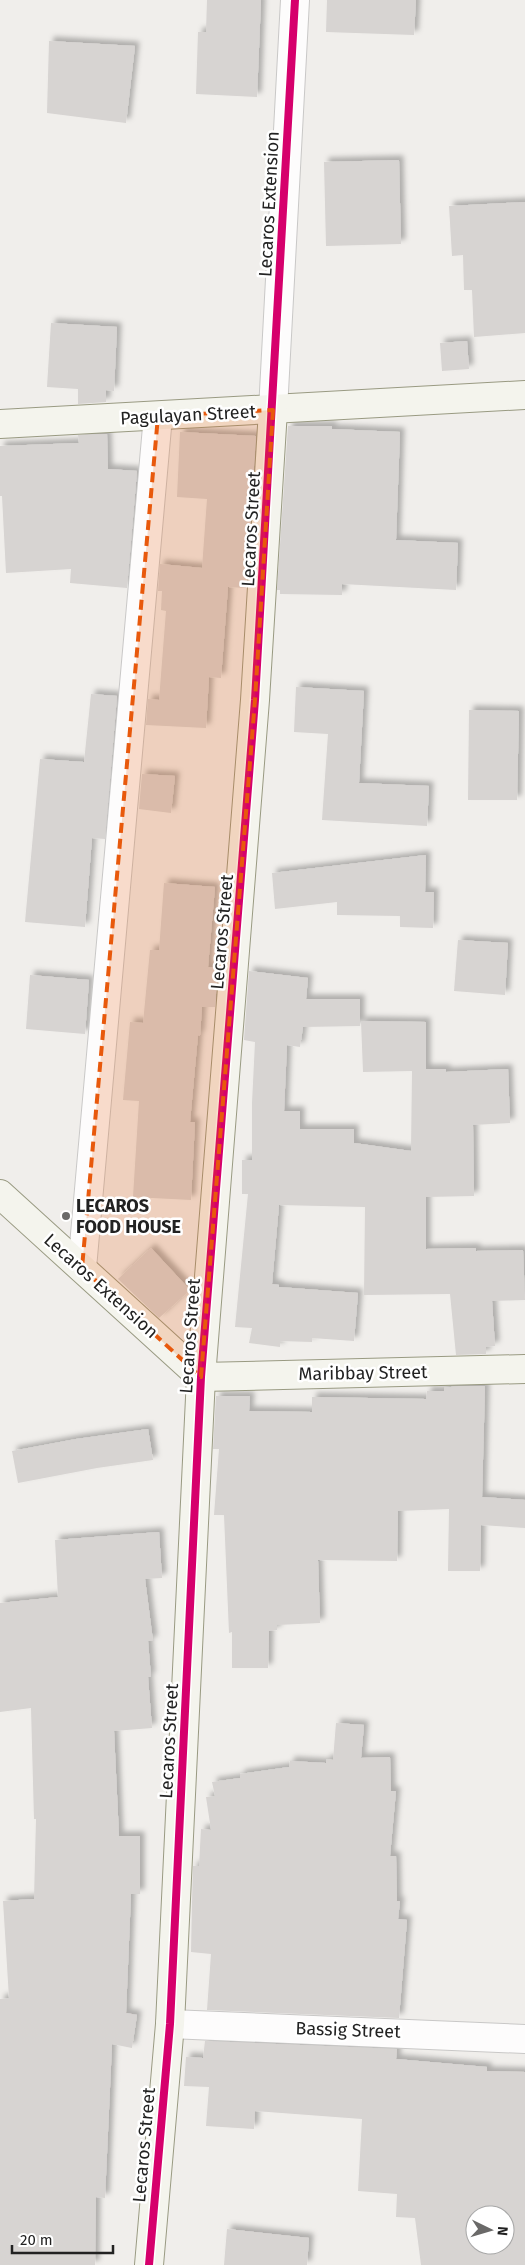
<svg xmlns="http://www.w3.org/2000/svg" width="525" height="2265" viewBox="0 0 525 2265" font-family="'Fira Sans',sans-serif">
	<style>
		.building { fill: #d7d4d2; fill-rule: evenodd; filter: url(#shadow) }
		.lines { fill: none; stroke-linecap: round; stroke-linejoin: round }
		.street-casing { stroke: #c9c8c7; stroke-width: 30 }
		.secondary-casing { stroke: #999a82; stroke-width: 30 }
		.street { stroke: #fdfcfc; stroke-width: 28 }
		.secondary { stroke: #f4f4ed; stroke-width: 28 }
		.cycleway-casing { stroke: #fff; stroke-width: 11 }
		.cycleway { stroke: #d6006c; stroke-width: 8 }
		.marked { fill: #e8590c; fill-opacity: 0.2; stroke: #e8590c; stroke-width: 4; stroke-dasharray: 10 6; stroke-linejoin: round }
		.poi-dot { fill: #6a6968; stroke: #fff; stroke-width: 2 }
		.labels { text-anchor: middle; stroke-width: 5; stroke-linejoin: round; paint-order: stroke }
		.street-label { font-size: 18px; fill: #222; stroke: #fff }
		.poi-label { font-size: 18px; font-weight: bold; fill: #222; stroke: #fff; text-anchor: start }
	</style>
	<defs>
		<filter id="shadow"><feDropShadow dx="4.5" dy="-4.5" stdDeviation="2.5" flood-color="#0004"/></filter>
	</defs>
	<rect width="100%" height="100%" fill="#f0eeeb"/>
	<g class="building">
		<path d="M 207,0 L 261,0 L 257,97 L 196,94 L 198,32 L 206,32 Z"/>
		<path d="M 327,0 L 416,0 L 414,35 L 326,32 Z"/>
		<path d="M 49,41 L 135,46 L 126,123 L 47,113 Z"/>
		<path d="M 399,160 L 401,244 L 326,246 L 324,162 Z"/>
		<path d="M 525,202 L 525,333 L 474,337 L 472,290 L 464,290 L 463,255 L 452,256 L 449,206 Z"/>
		<path d="M 51,323 L 117,327 L 114,391 L 106,390 L 106,402 L 78,404 L 78,389 L 47,387 Z"/>
		<path d="M 467,341 L 469,369 L 442,371 L 440,343 Z"/>
		<path d="M 288,426 L 332,426 L 332,429 L 400,432 L 396,540 L 458,543 L 456,590 L 342,584 L 342,595 L 280,594 L 280,590 L 277,590 Z"/>
		<path d="M 180,432 L 256,436 L 246,588 L 228,587 L 221,678 L 209,677 L 206,728 L 146,725 L 148,699 L 159,700 L 166,611 L 161,610 L 162,591 L 158,591 L 160,564 L 202,568 L 207,499 L 177,497 Z"/>
		<path d="M 107,434 L 108,469 L 137,471 L 127,588 L 70,583 L 71,569 L 6,573 L 2,496 L 0,496 L 0,446 L 79,443 L 78,435 Z"/>
		<path d="M 296,687 L 364,691 L 359,783 L 429,786 L 427,826 L 322,820 L 328,734 L 294,732 Z"/>
		<path d="M 91,694 L 117,696 L 105,839 L 92,838 L 85,927 L 25,922 L 40,759 L 84,762 Z"/>
		<path d="M 469,710 L 519,711 L 517,800 L 468,800 Z"/>
		<path d="M 142,774 L 175,776 L 171,813 L 139,809 Z"/>
		<path d="M 426,855 L 425,892 L 434,892 L 433,928 L 400,927 L 400,916 L 337,915 L 337,902 L 275,909 L 272,873 Z"/>
		<path d="M 164,883 L 215,887 L 208,967 L 218,968 L 215,1007 L 202,1007 L 200,1036 L 198,1035 L 190,1122 L 195,1122 L 191,1200 L 133,1197 L 139,1101 L 123,1100 L 130,1022 L 143,1023 L 150,950 L 159,950 Z"/>
		<path d="M 458,940 L 508,943 L 505,995 L 454,991 Z"/>
		<path d="M 249,971 L 308,978 L 306,999 L 360,999 L 360,1026 L 303,1027 L 300,1047 L 287,1045 L 284,1111 L 300,1111 L 300,1129 L 354,1129 L 354,1143 L 411,1151 L 412,1071 L 363,1072 L 361,1021 L 426,1022 L 426,1069 L 446,1069 L 446,1072 L 508,1069 L 510,1123 L 473,1125 L 474,1196 L 426,1197 L 426,1249 L 476,1248 L 476,1251 L 523,1250 L 525,1300 L 492,1301 L 495,1346 L 486,1347 L 486,1354 L 456,1355 L 450,1294 L 364,1295 L 365,1207 L 279,1205 L 272,1284 L 279,1285 L 279,1287 L 358,1293 L 354,1341 L 312,1338 L 312,1342 L 280,1341 L 280,1347 L 249,1343 L 252,1328 L 235,1327 L 248,1194 L 242,1194 L 242,1160 L 252,1160 L 252,1103 L 255,1042 L 244,1040 Z"/>
		<path d="M 30,975 L 89,980 L 85,1034 L 26,1029 Z"/>
		<path d="M 151,1248 L 190,1290 L 159,1318 L 118,1279 Z"/>
		<path d="M 458,1386 L 485,1386 L 482,1497 L 525,1500 L 525,1528 L 481,1525 L 480,1571 L 448,1571 L 449,1509 L 398,1511 L 397,1561 L 318,1560 L 320,1623 L 277,1625 L 277,1630 L 269,1631 L 268,1668 L 232,1668 L 232,1632 L 229,1633 L 224,1515 L 214,1515 L 219,1449 L 213,1449 L 216,1396 L 250,1396 L 249,1411 L 312,1412 L 312,1397 L 426,1399 L 427,1391 L 444,1391 L 444,1388 Z"/>
		<path d="M 148,1429 L 153,1460 L 97,1468 L 18,1483 L 12,1451 L 76,1439 Z"/>
		<path d="M 159,1532 L 162,1578 L 145,1579 L 153,1641 L 148,1641 L 151,1677 L 148,1677 L 152,1728 L 114,1731 L 119,1836 L 140,1836 L 140,1894 L 131,1894 L 126,2013 L 137,2015 L 132,2048 L 112,2044 L 105,2198 L 96,2197 L 95,2265 L 0,2265 L 0,1999 L 9,1998 L 3,1901 L 34,1899 L 36,1819 L 34,1819 L 31,1708 L 0,1712 L 0,1603 L 58,1597 L 55,1540 Z"/>
		<path d="M 336,1723 L 364,1725 L 361,1758 L 390,1757 L 391,1791 L 396,1791 L 390,1856 L 396,1856 L 397,1901 L 400,1901 L 398,1919 L 407,1920 L 399,2018 L 207,2010 L 211,1954 L 191,1952 L 192,1903 L 193,1866 L 199,1866 L 201,1829 L 211,1830 L 206,1797 L 215,1796 L 212,1782 L 240,1778 L 240,1774 L 289,1767 L 290,1761 L 326,1763 L 326,1759 L 333,1760 Z"/>
		<path d="M 205,2041 L 397,2049 L 396,2059 L 487,2067 L 487,2071 L 525,2072 L 525,2265 L 421,2265 L 415,2218 L 396,2217 L 397,2194 L 358,2191 L 362,2119 L 255,2111 L 254,2129 L 206,2126 L 209,2087 L 184,2086 L 186,2057 L 203,2058 ZM 475,2215 L 505,2215 L 505,2245 L 475,2245 Z"/>
		<path d="M 227,2229 L 309,2238 L 307,2265 L 224,2265 Z"/>
	</g>
	<g class="lines">
		<g class="street-casing">
			<g id="street">
				<path d="M 273,410 L 295,0"/>
				<path d="M 82,1268 L 158,416"/>
				<path d="M 170,2024 L 525,2039"/>
			</g>
		</g>
		<g class="secondary-casing">
			<g id="secondary">
				<path d="M 0,424 L 525,395"/>
				<path d="M 0,1194 L 201,1377"/>
				<path d="M 201,1377 L 525,1369"/>
				<path d="M 149,2265 L 170,2024 L 201,1377 L 255,700 L 273,410"/>
			</g>
		</g>
		<use href="#street" class="street"/>
		<use href="#secondary" class="secondary"/>
		<g class="cycleway-casing">
			<path id="cycleway" d="M 149,2265 L 170,2024 L 201,1377 L 255,700 L 295,0"/>
		</g>
		<use href="#cycleway" class="cycleway"/>
	</g>
	<path class="marked" d="M 273,410 L 255,700 L 201,1377 L 82,1268 L 158,416 Z"/>
	<circle class="poi-dot" cx="66" cy="1216" r="5"/>
	<g class="labels">
		<g class="street-label">
			<text transform="translate(269 204) rotate(-87)" y="6">Lecaros Extension</text>
			<text transform="translate(188 415) rotate(-3)" y="6">Pagulayan Street</text>
			<text transform="translate(251 529) rotate(-87)" y="6">Lecaros Street</text>
			<text transform="translate(222 932) rotate(-85)" y="6">Lecaros Street</text>
			<text transform="translate(101 1286) rotate(42)" y="6">Lecaros Extension</text>
			<text transform="translate(190 1336) rotate(-86)" y="6">Lecaros Street</text>
			<text transform="translate(363 1373) rotate(-1)" y="6">Maribbay Street</text>
			<text transform="translate(169 1741) rotate(-87)" y="6">Lecaros Street</text>
			<text transform="translate(348 2030) rotate(2)" y="6">Bassig Street</text>
			<text transform="translate(144 2145) rotate(-85)" y="6">Lecaros Street</text>
		</g>
		<g class="poi-label">
			<text x="76" y="1212">LECAROS<tspan x="76" dy="21">FOOD HOUSE</tspan></text>
		</g>
	</g>
	<g transform="translate(490 2230) rotate(95)"><circle r="24" fill="#ffffff" stroke="#a7a7a7"/>
	<path d="M0-4L9 19L0 12L-9 19Z" fill="#6a6968"/>
	<text y="-8" font-size="14" font-weight="bold" text-anchor="middle" fill="#222222">N</text>
	</g>
	<path d="M12 2245v8h101v-8" fill="none" stroke="#222222" stroke-width="2.5"/>
	<text x="20" y="2245" font-size="15" fill="#222222" stroke="#ffffff" stroke-width="4" paint-order="stroke">20 m</text>
</svg>
